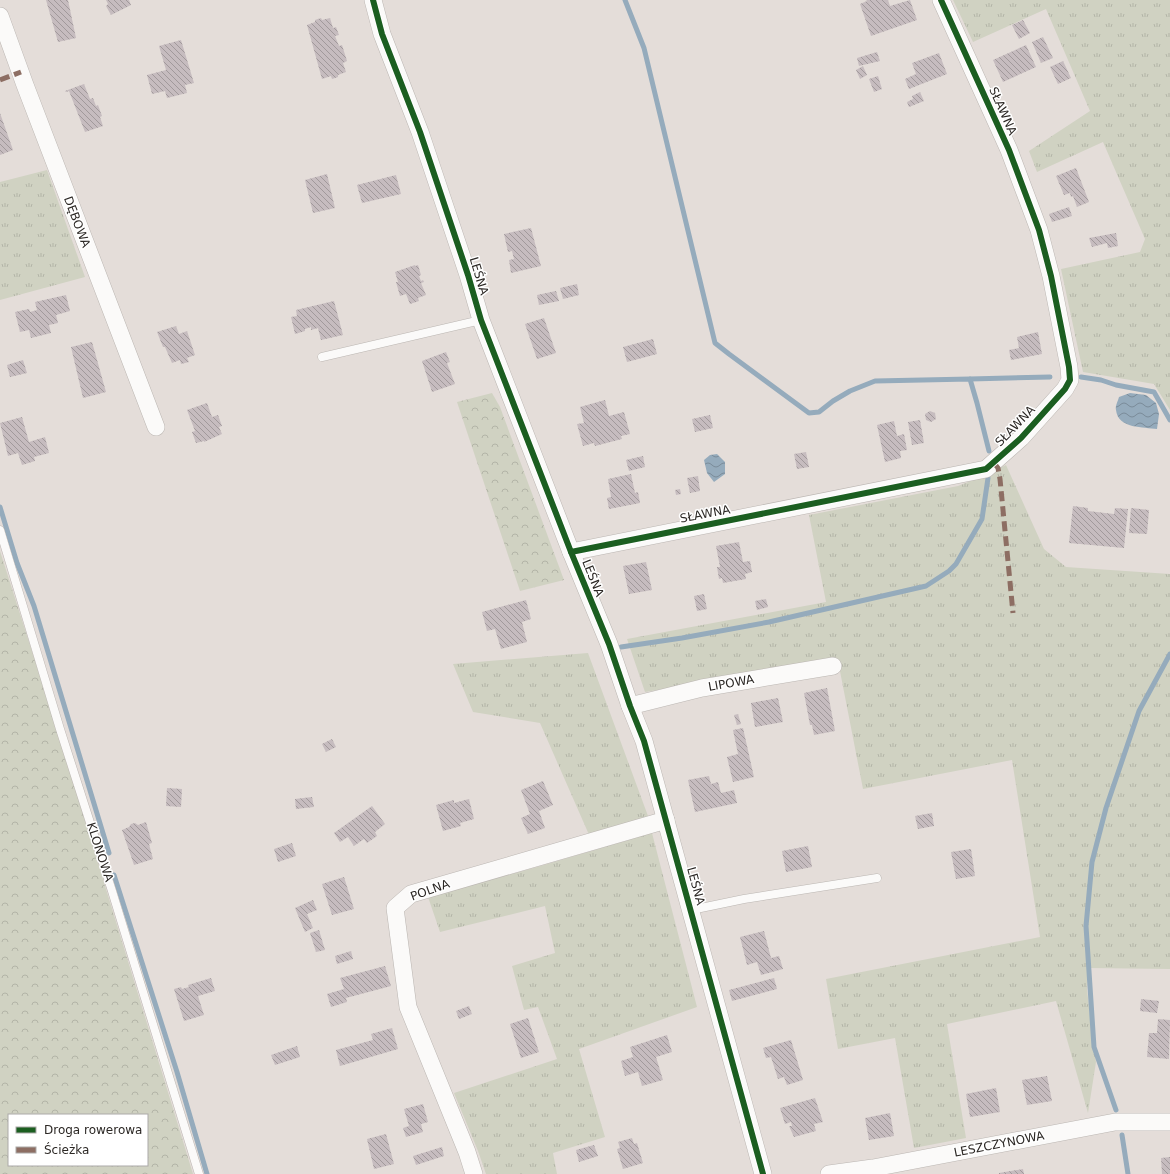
<svg xmlns="http://www.w3.org/2000/svg" width="1170" height="1174" viewBox="0 0 1170 1174" font-family="'DejaVu Sans',sans-serif">
	<style>
		.grass { fill: url(#grass-tufts) }
		.forest { fill: url(#forest-crowns); fill-rule: evenodd }
		.water { fill: url(#water-waves) }
		.lines { fill: none; stroke-linecap: round; stroke-linejoin: round }
		.stream { stroke: #95abbc; stroke-width: 5 }
		.building { fill: url(#building-back-hatch) }
		.lane-casing { stroke: #bbb6b2; stroke-width: 9 }
		.street-casing { stroke: #bbb6b2; stroke-width: 18 }
		.lane { stroke: #fbfaf9; stroke-width: 8 }
		.street { stroke: #fbfaf9; stroke-width: 17 }
		.quiet { stroke: #8d6e63; stroke-width: 5; stroke-dasharray: 10 5; stroke-linecap: butt }
		.cycleway-casing { stroke: #fff; stroke-width: 8 }
		.cycleway { stroke: #1b5e20; stroke-width: 6 }
		.labels { text-anchor: middle; stroke-width: 3; stroke-linejoin: round; paint-order: stroke }
		.street-label { font-size: 12px; fill: #2c2825; stroke: #fff }
	</style>
	<defs>
		<pattern id="grass-tufts" width="24" height="20" patternUnits="userSpaceOnUse"><rect width="24" height="20" fill="#d0d2c2"/><path d="M3 7l-1-3M5 7V3M7 7l1-3M15 17l-1-3M17 17v-4M19 17l1-3" fill="none" stroke="#b3b4a7"/></pattern>
		<pattern id="forest-crowns" width="20" height="18" patternUnits="userSpaceOnUse"><rect width="20" height="18" fill="#d0d2c2"/><path d="M2 6a3 3 0 1 1 6 0M12 15a3 3 0 1 1 6 0" fill="none" stroke="#b3b4a7"/></pattern>
		<pattern id="water-waves" width="16" height="10" patternUnits="userSpaceOnUse"><rect width="16" height="10" fill="#95abbc"/><path d="M0 5q4-4 8 0t8 0" fill="none" stroke="#7a8b99"/></pattern>
		<pattern id="building-back-hatch" width="6" height="6" patternUnits="userSpaceOnUse"><rect width="6" height="6" fill="#c6bcbf"/><path d="M-1 5l2 2M0 0l6 6M5-1l2 2" fill="none" stroke="#a1999b"/></pattern>
	</defs>
	<rect width="100%" height="100%" fill="#e4ddd9"/>
	<g class="grass">
		<path d="M 953,0 L 1170,0 L 1170,410 L 1154,384 L 1083,372 L 1061,269 L 1140,252 L 1145,239 L 1103,142 L 1037,172 L 1029,151 L 1090,111 L 1046,9 L 973,42 Z"/>
		<path d="M 47,170 L 85,277 L 0,300 L 0,182 Z"/>
		<path d="M 1006,465 L 1044,549 L 1066,567 L 1170,574 L 1170,969 L 1088,968 L 1087,990 L 1096,1062 L 1088,1113 L 1056,1001 L 947,1024 L 966,1138 L 914,1148 L 895,1038 L 838,1049 L 826,979 L 1040,937 L 1012,760 L 863,789 L 838,661 L 645,692 L 627,639 L 826,602 L 809,515 L 958,486 L 978,478 Z"/>
		<path d="M 588,653 L 648,816 L 590,837 L 540,723 L 473,712 L 453,664 Z"/>
		<path d="M 652,833 L 697,1007 L 579,1049 L 605,1137 L 553,1153 L 557,1174 L 486,1174 L 478,1151 L 454,1093 L 557,1059 L 538,1007 L 524,1010 L 512,966 L 555,953 L 545,906 L 440,932 L 428,897 L 537,867 Z"/>
	</g>
	<g class="forest">
		<path d="M 492,393 L 500,407 L 564,580 L 520,591 L 457,402 Z"/>
		<path d="M 0,551 L 66,758 L 193,1174 L 0,1174 ZM 9,1115 L 147,1115 L 147,1165 L 9,1165 Z"/>
	</g>
	<g class="water">
		<path d="M 1130,393 L 1146,395 L 1156,403 L 1159,414 L 1157,429 C 1144,427 1118,429 1116,410 C 1115,406 1118,401 1119,397 Z"/>
		<path d="M 717,454 L 725,462 L 725,474 L 714,482 L 707,473 L 704,460 L 710,455 Z"/>
	</g>
	<g class="lines">
		<g class="stream">
			<path d="M 625,0 L 644,48 L 715,343 L 729,354 L 809,413 L 819,412 L 833,401 L 850,391 L 875,381 L 970,379 L 977,403 L 989,451"/>
			<path d="M 1081,377 L 1101,380 L 1116,385 L 1154,392 L 1170,420"/>
			<path d="M 970,379 L 1050,377"/>
			<path d="M 0,507 L 17,563 L 34,606 L 109,853"/>
			<path d="M 621,647 L 682,638 L 769,622 L 926,586 L 949,571 L 956,564 L 982,519 L 988,478"/>
			<path d="M 114,875 L 177,1072 L 207,1174"/>
			<path d="M 1116,1110 L 1094,1047 L 1086,926 L 1092,862 L 1106,808 L 1139,711 L 1170,654"/>
			<path d="M 1122,1135 L 1128,1174"/>
		</g>
	</g>
	<g class="building">
		<path d="M 46,0 L 68,0 L 76,38 L 58,42 Z"/>
		<path d="M 106,0 L 129,0 L 131,5 L 111,15 L 106,6 L 108,4 Z"/>
		<path d="M 866,0 L 888,0 L 890,6 L 910,0 L 917,20 L 871,36 L 860,4 L 867,1 Z"/>
		<path d="M 321,18 L 322,20 L 330,18 L 333,28 L 336,27 L 339,35 L 335,36 L 339,46 L 342,45 L 347,61 L 343,63 L 346,72 L 338,75 L 338,77 L 332,79 L 331,76 L 322,79 L 307,25 L 315,22 L 315,20 Z"/>
		<path d="M 1023,20 L 1030,33 L 1019,39 L 1012,25 Z"/>
		<path d="M 1043,37 L 1053,58 L 1041,63 L 1032,42 Z"/>
		<path d="M 181,40 L 194,83 L 185,85 L 187,93 L 167,98 L 165,91 L 152,94 L 147,75 L 166,70 L 159,46 Z"/>
		<path d="M 1026,45 L 1036,67 L 1003,82 L 993,60 Z"/>
		<path d="M 877,52 L 880,61 L 859,66 L 857,58 Z"/>
		<path d="M 939,53 L 947,74 L 909,89 L 905,79 L 916,74 L 912,63 Z"/>
		<path d="M 1063,61 L 1071,78 L 1058,84 L 1050,67 Z"/>
		<path d="M 863,66 L 867,75 L 860,79 L 856,70 Z"/>
		<path d="M 878,76 L 882,89 L 874,92 L 869,79 Z"/>
		<path d="M 84,84 L 90,99 L 93,98 L 96,106 L 98,105 L 102,116 L 100,117 L 103,126 L 85,132 L 69,91 L 66,92 L 65,91 Z"/>
		<path d="M 920,92 L 924,101 L 909,107 L 907,102 L 913,99 L 912,96 Z"/>
		<path d="M 0,113 L 13,150 L 0,155 Z"/>
		<path d="M 1076,168 L 1089,202 L 1077,207 L 1073,196 L 1071,197 L 1070,193 L 1064,195 L 1056,176 Z"/>
		<path d="M 327,174 L 335,208 L 313,213 L 305,180 Z"/>
		<path d="M 396,175 L 401,194 L 362,203 L 357,185 Z"/>
		<path d="M 1069,207 L 1072,216 L 1052,222 L 1049,214 Z"/>
		<path d="M 531,228 L 541,266 L 511,273 L 509,260 L 514,259 L 512,251 L 508,252 L 504,234 Z"/>
		<path d="M 1116,233 L 1118,246 L 1108,248 L 1107,243 L 1092,247 L 1089,238 Z"/>
		<path d="M 415,265 L 415,266 L 418,265 L 421,275 L 419,276 L 421,281 L 423,280 L 424,282 L 421,283 L 426,295 L 418,298 L 419,301 L 410,304 L 406,294 L 400,296 L 396,282 L 398,282 L 395,272 Z"/>
		<path d="M 577,284 L 579,295 L 563,299 L 560,288 Z"/>
		<path d="M 556,291 L 559,301 L 539,305 L 537,295 Z"/>
		<path d="M 66,295 L 70,311 L 56,315 L 58,323 L 49,325 L 51,333 L 31,338 L 29,330 L 20,332 L 15,312 L 29,309 L 30,312 L 37,310 L 35,302 Z"/>
		<path d="M 334,301 L 343,335 L 321,340 L 318,328 L 311,330 L 311,327 L 305,329 L 305,331 L 295,334 L 291,317 L 297,316 L 296,310 Z"/>
		<path d="M 544,318 L 556,353 L 537,359 L 525,324 Z"/>
		<path d="M 176,326 L 179,334 L 187,331 L 195,355 L 187,358 L 189,362 L 181,364 L 180,360 L 172,363 L 165,347 L 163,347 L 157,332 Z"/>
		<path d="M 1038,332 L 1042,354 L 1011,360 L 1009,350 L 1019,348 L 1017,337 Z"/>
		<path d="M 653,339 L 657,354 L 627,362 L 623,347 Z"/>
		<path d="M 92,342 L 106,392 L 83,398 L 71,347 Z"/>
		<path d="M 446,352 L 450,362 L 447,363 L 455,384 L 432,392 L 422,361 Z"/>
		<path d="M 23,360 L 27,373 L 10,377 L 7,365 Z"/>
		<path d="M 605,400 L 609,416 L 624,412 L 630,434 L 621,436 L 622,439 L 595,446 L 594,443 L 583,446 L 577,424 L 584,423 L 580,407 Z"/>
		<path d="M 207,403 L 212,417 L 218,415 L 222,426 L 219,427 L 222,434 L 204,442 L 204,441 L 196,443 L 192,432 L 195,431 L 187,410 Z"/>
		<path d="M 930,411 L 935,413 L 936,419 L 931,422 L 926,420 L 925,414 Z"/>
		<path d="M 710,415 L 713,428 L 695,432 L 692,419 Z"/>
		<path d="M 22,417 L 29,442 L 45,437 L 49,453 L 34,457 L 35,461 L 22,465 L 18,453 L 8,456 L 0,423 Z"/>
		<path d="M 920,420 L 924,443 L 912,445 L 908,422 Z"/>
		<path d="M 894,421 L 897,436 L 904,434 L 907,450 L 900,451 L 901,458 L 885,462 L 877,425 Z"/>
		<path d="M 806,452 L 809,467 L 797,469 L 794,454 Z"/>
		<path d="M 643,456 L 645,467 L 629,471 L 626,460 Z"/>
		<path d="M 631,474 L 635,493 L 638,492 L 640,503 L 609,509 L 607,498 L 611,497 L 608,479 Z"/>
		<path d="M 698,476 L 700,491 L 690,493 L 687,478 Z"/>
		<path d="M 680,489 L 681,494 L 676,495 L 675,490 Z"/>
		<path d="M 1073,506 L 1088,508 L 1088,511 L 1114,514 L 1115,508 L 1128,509 L 1124,548 L 1069,543 Z"/>
		<path d="M 1131,508 L 1149,510 L 1147,534 L 1129,533 Z"/>
		<path d="M 739,542 L 743,562 L 750,561 L 752,572 L 745,574 L 746,579 L 723,583 L 722,578 L 719,579 L 717,567 L 720,567 L 716,546 Z"/>
		<path d="M 646,562 L 652,590 L 629,594 L 623,566 Z"/>
		<path d="M 704,594 L 707,609 L 697,611 L 694,596 Z"/>
		<path d="M 766,599 L 768,607 L 757,610 L 755,601 Z"/>
		<path d="M 526,600 L 531,619 L 522,622 L 527,642 L 501,649 L 495,629 L 487,631 L 482,612 Z"/>
		<path d="M 827,688 L 835,731 L 814,735 L 812,725 L 810,725 L 804,693 Z"/>
		<path d="M 778,698 L 783,722 L 755,727 L 751,703 Z"/>
		<path d="M 738,714 L 741,724 L 737,725 L 734,715 Z"/>
		<path d="M 743,728 L 754,777 L 733,782 L 727,757 L 738,754 L 733,730 Z"/>
		<path d="M 332,739 L 336,747 L 326,752 L 322,744 Z"/>
		<path d="M 709,776 L 711,784 L 718,782 L 721,793 L 734,790 L 737,803 L 695,812 L 688,780 Z"/>
		<path d="M 543,781 L 553,805 L 539,811 L 545,828 L 528,834 L 521,818 L 530,814 L 521,790 Z"/>
		<path d="M 167,788 L 182,789 L 181,807 L 166,806 Z"/>
		<path d="M 312,797 L 314,807 L 296,809 L 295,799 Z"/>
		<path d="M 469,799 L 474,819 L 460,823 L 461,826 L 443,831 L 436,805 L 454,800 L 454,803 Z"/>
		<path d="M 372,806 L 385,824 L 375,832 L 377,836 L 367,843 L 364,839 L 354,846 L 348,837 L 340,842 L 334,833 Z"/>
		<path d="M 932,813 L 934,826 L 918,829 L 915,816 Z"/>
		<path d="M 146,822 L 152,843 L 149,844 L 153,859 L 134,865 L 122,830 L 129,827 L 131,824 L 135,823 L 138,825 Z"/>
		<path d="M 292,843 L 296,856 L 278,862 L 274,849 Z"/>
		<path d="M 808,846 L 812,867 L 786,872 L 782,851 Z"/>
		<path d="M 971,849 L 975,876 L 956,879 L 951,852 Z"/>
		<path d="M 344,877 L 354,909 L 332,915 L 322,884 Z"/>
		<path d="M 313,900 L 317,910 L 307,914 L 313,928 L 305,932 L 295,908 Z"/>
		<path d="M 319,930 L 325,950 L 316,952 L 310,933 Z"/>
		<path d="M 764,931 L 771,958 L 779,956 L 783,969 L 761,975 L 757,962 L 747,965 L 740,937 Z"/>
		<path d="M 351,951 L 353,959 L 337,964 L 335,956 Z"/>
		<path d="M 385,966 L 391,986 L 346,998 L 347,1002 L 331,1007 L 327,994 L 344,989 L 340,978 Z"/>
		<path d="M 211,978 L 215,991 L 198,996 L 204,1015 L 184,1021 L 174,989 L 181,987 L 182,989 L 189,987 L 188,985 Z"/>
		<path d="M 774,978 L 777,989 L 732,1001 L 729,990 Z"/>
		<path d="M 1141,999 L 1159,1001 L 1157,1013 L 1140,1011 Z"/>
		<path d="M 469,1006 L 472,1014 L 459,1019 L 456,1011 Z"/>
		<path d="M 528,1018 L 539,1052 L 521,1058 L 510,1024 Z"/>
		<path d="M 1158,1019 L 1170,1020 L 1169,1059 L 1147,1057 L 1149,1033 L 1157,1033 Z"/>
		<path d="M 392,1028 L 398,1049 L 340,1066 L 336,1050 L 373,1040 L 371,1034 Z"/>
		<path d="M 667,1035 L 672,1052 L 656,1057 L 663,1080 L 642,1086 L 638,1072 L 625,1076 L 621,1061 L 633,1057 L 630,1047 Z"/>
		<path d="M 791,1040 L 803,1080 L 787,1085 L 784,1077 L 778,1079 L 771,1057 L 766,1058 L 763,1048 Z"/>
		<path d="M 297,1046 L 300,1057 L 275,1065 L 271,1055 Z"/>
		<path d="M 1047,1076 L 1052,1101 L 1027,1105 L 1022,1080 Z"/>
		<path d="M 996,1088 L 1000,1112 L 970,1117 L 966,1094 Z"/>
		<path d="M 815,1098 L 823,1122 L 814,1124 L 816,1131 L 794,1137 L 789,1126 L 792,1126 L 791,1122 L 785,1124 L 780,1108 Z"/>
		<path d="M 423,1104 L 428,1122 L 421,1124 L 423,1132 L 406,1137 L 403,1128 L 409,1126 L 404,1109 Z"/>
		<path d="M 890,1113 L 894,1136 L 869,1140 L 865,1118 Z"/>
		<path d="M 386,1134 L 394,1164 L 374,1169 L 367,1139 Z"/>
		<path d="M 632,1138 L 634,1144 L 637,1143 L 643,1163 L 623,1169 L 617,1149 L 620,1148 L 618,1142 Z"/>
		<path d="M 594,1145 L 598,1156 L 579,1162 L 576,1150 Z"/>
		<path d="M 442,1147 L 444,1156 L 416,1165 L 413,1156 Z"/>
		<path d="M 1170,1157 L 1170,1174 L 1162,1174 L 1161,1158 Z"/>
		<path d="M 1023,1169 L 1024,1174 L 999,1174 L 999,1173 Z"/>
	</g>
	<g class="lines">
		<g class="lane-casing">
			<g id="lane">
				<path d="M 322,357 L 481,320"/>
				<path d="M 0,530 L 60,729 L 112,891 L 199,1174"/>
				<path d="M 691,910 L 744,899 L 877,878"/>
			</g>
		</g>
		<g class="street-casing">
			<g id="street">
				<path d="M 373,0 L 382,34 L 420,132 L 468,275 L 481,320 L 571,552 L 609,644 L 630,706 L 644,741 L 763,1174"/>
				<path d="M 0,16 L 25,85 L 156,427"/>
				<path d="M 571,552 L 986,469 L 1021,438 L 1065,389 L 1070,380 L 1069,367 L 1051,276 L 1039,230 L 1009,150 L 941,0"/>
				<path d="M 630,706 L 702,688 L 833,666"/>
				<path d="M 474,1174 L 467,1152 L 408,1007 L 395,908 L 411,894 L 666,820"/>
				<path d="M 829,1174 L 873,1168 L 1115,1122 L 1170,1122"/>
			</g>
		</g>
		<use href="#lane" class="lane"/>
		<use href="#street" class="street"/>
		<g class="quiet">
			<path d="M 0,80 L 21,72"/>
			<path d="M 994,463 L 998,468 L 1000,479 L 1013,613"/>
		</g>
		<g class="cycleway-casing">
			<g id="cycleway">
				<path d="M 373,0 L 382,34 L 420,132 L 468,275 L 481,320 L 571,552 L 609,644 L 630,706 L 644,741 L 763,1174"/>
				<path d="M 571,552 L 986,469 L 1021,438 L 1065,389 L 1070,380 L 1069,367 L 1051,276 L 1039,230 L 1009,150 L 941,0"/>
			</g>
		</g>
		<use href="#cycleway" class="cycleway"/>
	</g>
	<g class="labels">
		<g class="street-label">
			<text transform="translate(1003 111) rotate(66)" y="4">SŁAWNA</text>
			<text transform="translate(77 222) rotate(69)" y="4">DĘBOWA</text>
			<text transform="translate(479 276) rotate(73)" y="4">LEŚNA</text>
			<text transform="translate(1015 426) rotate(-46)" y="4">SŁAWNA</text>
			<text transform="translate(705 514) rotate(-11)" y="4">SŁAWNA</text>
			<text transform="translate(593 578) rotate(68)" y="4">LEŚNA</text>
			<text transform="translate(731 683) rotate(-10)" y="4">LIPOWA</text>
			<text transform="translate(100 852) rotate(72)" y="4">KLONOWA</text>
			<text transform="translate(696 886) rotate(75)" y="4">LEŚNA</text>
			<text transform="translate(430 890) rotate(-20)" y="4">POLNA</text>
			<text transform="translate(999 1144) rotate(-11)" y="4">LESZCZYNOWA</text>
		</g>
	</g>
	<rect x="8" y="1114" width="140" height="52" fill="#ffffff" stroke="#aba9a8"/>
	<rect x="16" y="1127" width="20" height="6" fill="#1b5e20" stroke="#aba9a8"/>
	<text x="44" y="1134" font-size="12" fill="#2c2825">Droga rowerowa</text>
	<rect x="16" y="1147" width="20" height="6" fill="#8d6e63" stroke="#aba9a8"/>
	<text x="44" y="1154" font-size="12" fill="#2c2825">Ścieżka</text>
</svg>
